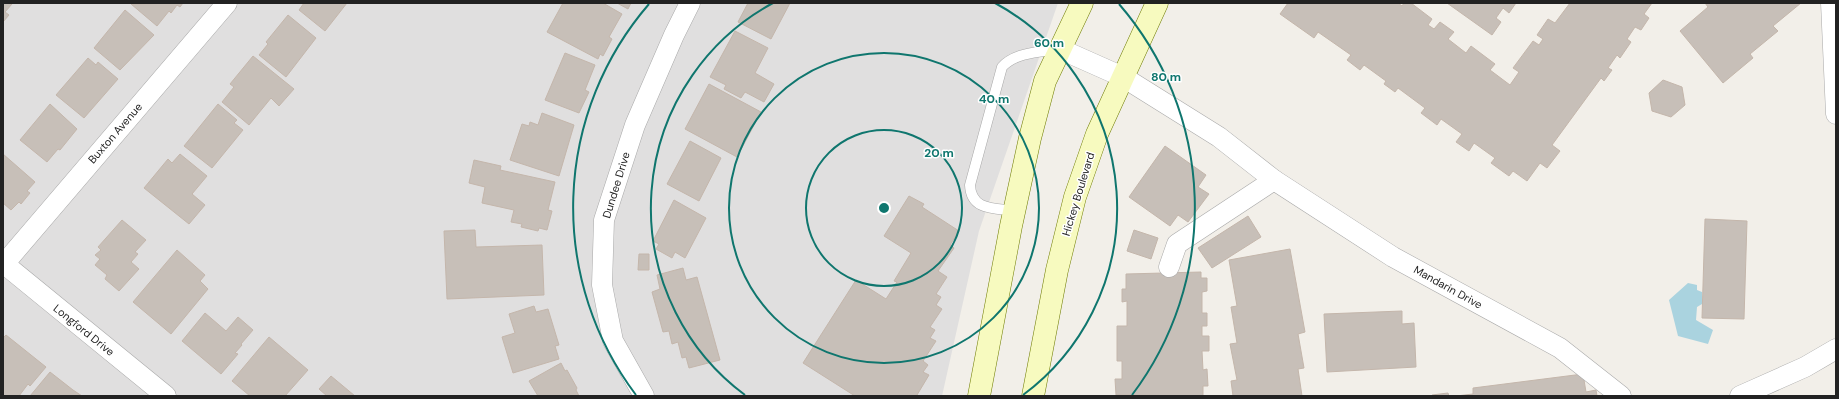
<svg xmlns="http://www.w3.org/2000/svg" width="1839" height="399" viewBox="0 0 1839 399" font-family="'DM Sans',sans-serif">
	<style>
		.residential { fill: #e0dfdf }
		.water { fill: #aad3df }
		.building { fill: #c7bfb8; stroke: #c4b6ab }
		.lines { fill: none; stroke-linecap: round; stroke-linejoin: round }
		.lane-casing { stroke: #a9a9a9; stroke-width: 11 }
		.street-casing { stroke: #a9a9a9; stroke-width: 21 }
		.secondary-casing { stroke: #707d05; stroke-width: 23 }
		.lane { stroke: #fff; stroke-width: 10 }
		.street { stroke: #fff; stroke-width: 20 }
		.secondary { stroke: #f7fabf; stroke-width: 22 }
		.ring { fill: none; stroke: #0f766e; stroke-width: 2 }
		.labels { text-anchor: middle; stroke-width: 3; stroke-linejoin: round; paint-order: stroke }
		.street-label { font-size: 11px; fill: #222; stroke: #fff }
		.centre { fill: #0f766e; stroke: #fff; stroke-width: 2 }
		.ring-label { font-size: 12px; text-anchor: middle; font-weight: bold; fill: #0f766e; stroke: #fff; stroke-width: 3; stroke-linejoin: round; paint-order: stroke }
	</style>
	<rect width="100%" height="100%" fill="#f2efe9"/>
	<path class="residential" d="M 3,3 L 1058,3 L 979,231 L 942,396 L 3,396 Z"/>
	<path class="water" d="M 1688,283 L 1697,285 L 1697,290 L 1702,292 L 1702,304 L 1697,307 L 1696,320 L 1713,330 L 1708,344 L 1678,336 L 1669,300 Z"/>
	<g class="building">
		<path d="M 3,3 L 12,4 L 5,12 L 9,15 L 3,22 Z"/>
		<path d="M 183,3 L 180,7 L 177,5 L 171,13 L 169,11 L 157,26 L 131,4 Z"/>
		<path d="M 304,3 L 347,3 L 325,31 L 299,10 Z"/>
		<path d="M 563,3 L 603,3 L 622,14 L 609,37 L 612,39 L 603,56 L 600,54 L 598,59 L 547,32 Z"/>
		<path d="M 617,3 L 631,3 L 628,9 Z"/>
		<path d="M 748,3 L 790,3 L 771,39 L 738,22 Z"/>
		<path d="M 1288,3 L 1398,3 L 1402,6 L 1404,3 L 1411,3 L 1432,19 L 1428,25 L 1434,29 L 1440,22 L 1454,32 L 1448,39 L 1466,53 L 1471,46 L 1495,64 L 1490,70 L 1510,85 L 1519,72 L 1513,68 L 1533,41 L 1539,45 L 1543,39 L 1537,35 L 1548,19 L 1555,23 L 1570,3 L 1652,3 L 1644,14 L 1649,18 L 1641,30 L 1635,27 L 1627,39 L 1631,42 L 1620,58 L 1617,55 L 1608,68 L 1612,70 L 1604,81 L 1601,78 L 1552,145 L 1560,151 L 1547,168 L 1540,163 L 1527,181 L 1513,171 L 1509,176 L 1491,163 L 1495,158 L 1474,143 L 1469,151 L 1456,142 L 1462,134 L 1441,119 L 1437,125 L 1421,113 L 1425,108 L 1398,88 L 1395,92 L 1384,84 L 1386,81 L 1364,65 L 1360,70 L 1347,60 L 1351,55 L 1318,32 L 1314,38 L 1280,14 Z"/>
		<path d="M 1447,3 L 1516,3 L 1509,13 L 1503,8 L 1496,18 L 1501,22 L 1492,35 Z"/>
		<path d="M 1705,3 L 1801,3 L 1773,26 L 1778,31 L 1750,54 L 1753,58 L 1723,83 L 1680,31 L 1708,7 Z"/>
		<path d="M 125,10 L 154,35 L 120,70 L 94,48 Z"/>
		<path d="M 288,15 L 316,38 L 286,77 L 259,55 L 268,44 L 266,42 Z"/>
		<path d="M 735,31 L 768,48 L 755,73 L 774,84 L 764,102 L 745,92 L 741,98 L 724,89 L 726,85 L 710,77 Z"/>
		<path d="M 565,53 L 595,65 L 585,90 L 589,92 L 579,113 L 545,100 Z"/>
		<path d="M 253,56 L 294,89 L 279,106 L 271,98 L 249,125 L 222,102 L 234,87 L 230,84 Z"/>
		<path d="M 88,58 L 96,65 L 98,62 L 118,79 L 84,118 L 56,95 Z"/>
		<path d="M 1663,80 L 1682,87 L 1685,105 L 1671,117 L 1652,111 L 1649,93 Z"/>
		<path d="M 709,84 L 761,112 L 737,157 L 685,129 Z"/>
		<path d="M 50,104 L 77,129 L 60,150 L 58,149 L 47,162 L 20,140 Z"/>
		<path d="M 218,104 L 237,120 L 234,123 L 243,130 L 212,168 L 184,146 Z"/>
		<path d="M 542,113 L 574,125 L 559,176 L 510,160 L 522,124 L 529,126 L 530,122 L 538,125 Z"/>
		<path d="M 690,141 L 721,158 L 699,201 L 667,184 Z"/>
		<path d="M 1165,146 L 1206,175 L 1198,187 L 1209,194 L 1188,222 L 1178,215 L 1170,226 L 1129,197 Z"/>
		<path d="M 3,154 L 35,182 L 27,191 L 30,193 L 21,204 L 19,202 L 11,210 L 3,203 Z"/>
		<path d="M 180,154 L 207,176 L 192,194 L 205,205 L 189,224 L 144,188 L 168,159 L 172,163 Z"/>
		<path d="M 474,160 L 501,166 L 500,170 L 555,182 L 548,210 L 552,211 L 547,230 L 539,228 L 538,231 L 521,227 L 522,224 L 511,222 L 514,210 L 482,203 L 485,187 L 469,183 Z"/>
		<path d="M 909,196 L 924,204 L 922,207 L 959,231 L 950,245 L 954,248 L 938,271 L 947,277 L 936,294 L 941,297 L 936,305 L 942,309 L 930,327 L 935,330 L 930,338 L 936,341 L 923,361 L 928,365 L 923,372 L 929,375 L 917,395 L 918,396 L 855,396 L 803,363 L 856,280 L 886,299 L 897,282 L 894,281 L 911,253 L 884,236 Z"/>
		<path d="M 674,200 L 706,218 L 685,258 L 675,252 L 672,258 L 656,249 L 659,244 L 653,241 Z"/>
		<path d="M 1248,216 L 1261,237 L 1212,268 L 1198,248 Z"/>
		<path d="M 1705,219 L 1747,221 L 1744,319 L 1702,318 Z"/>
		<path d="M 122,220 L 146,240 L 135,252 L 138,254 L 131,262 L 139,269 L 119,291 L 105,279 L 107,275 L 95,265 L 100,259 L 95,255 L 101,250 L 98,247 Z"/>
		<path d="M 475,230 L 476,247 L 542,245 L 544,295 L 447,299 L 444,231 Z"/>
		<path d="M 1134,230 L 1158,238 L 1151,259 L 1127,251 Z"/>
		<path d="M 1290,249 L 1305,332 L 1298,334 L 1304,368 L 1298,369 L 1302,396 L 1233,396 L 1231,381 L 1237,380 L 1230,344 L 1237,343 L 1231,307 L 1237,306 L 1229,260 Z"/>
		<path d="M 177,250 L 205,275 L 200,281 L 208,289 L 171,334 L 133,302 Z"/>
		<path d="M 639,254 L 649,254 L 649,270 L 638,270 Z"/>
		<path d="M 683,268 L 686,280 L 697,277 L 720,360 L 689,368 L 686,357 L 682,358 L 678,342 L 672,344 L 669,331 L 663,332 L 652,292 L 660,289 L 657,275 Z"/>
		<path d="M 1201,272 L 1201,278 L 1207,278 L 1207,291 L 1202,292 L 1202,313 L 1207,313 L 1207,326 L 1202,326 L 1202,336 L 1209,336 L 1209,351 L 1202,351 L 1203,370 L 1207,369 L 1208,386 L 1203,386 L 1203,396 L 1116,395 L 1115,379 L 1122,379 L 1122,361 L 1117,361 L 1117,326 L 1127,326 L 1127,301 L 1122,302 L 1122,289 L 1126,289 L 1126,274 Z"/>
		<path d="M 534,306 L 536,312 L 548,309 L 559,345 L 555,346 L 559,359 L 513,373 L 502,337 L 515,333 L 509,314 Z"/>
		<path d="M 1402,311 L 1402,324 L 1414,323 L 1416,367 L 1327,372 L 1324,314 Z"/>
		<path d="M 205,313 L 226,331 L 238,317 L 253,330 L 241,344 L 242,345 L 235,353 L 238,354 L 221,374 L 182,341 Z"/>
		<path d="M 6,335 L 46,367 L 30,386 L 28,384 L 19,396 L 3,396 L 3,338 Z"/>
		<path d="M 269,337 L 308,370 L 285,396 L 250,396 L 232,381 Z"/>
		<path d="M 561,363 L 565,371 L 567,370 L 577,388 L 576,390 L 579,396 L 538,396 L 529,381 Z"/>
		<path d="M 50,372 L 73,390 L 82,396 L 30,396 Z"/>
		<path d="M 1583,374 L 1586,392 L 1596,390 L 1597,396 L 1456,396 L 1473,394 L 1473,388 Z"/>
		<path d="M 331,376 L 355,396 L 327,396 L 319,389 Z"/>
		<path d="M 1448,393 L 1449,396 L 1432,396 L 1432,395 Z"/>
	</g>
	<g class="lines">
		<g class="lane-casing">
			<path id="lane" d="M 1015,211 C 995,208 971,211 970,185 L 1002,67 C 1015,52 1041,52 1060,49"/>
		</g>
		<g class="street-casing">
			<g id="street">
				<path d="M 1831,3 L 1836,114"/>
				<path d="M 1060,49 L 1123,77 L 1219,137 L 1274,180 L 1393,257 L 1560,348 L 1621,396"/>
				<path d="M 3,263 L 166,396"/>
				<path d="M 4,264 L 227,3"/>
				<path d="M 1169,267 L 1177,244 L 1274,180"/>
				<path d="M 644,396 L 613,341 L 602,285 L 604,220 L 635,125 L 674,35 L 690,3"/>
				<path d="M 1740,396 L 1805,367 L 1836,349"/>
			</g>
		</g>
		<g class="secondary-casing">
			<g id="secondary">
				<path d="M 979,396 L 1011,226 L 1030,138 L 1045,81 L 1082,3"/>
				<path d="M 1033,396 L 1057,270 L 1075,197 L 1097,134 L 1157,3"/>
			</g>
		</g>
		<use href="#lane" class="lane"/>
		<use href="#street" class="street"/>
		<use href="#secondary" class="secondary"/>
	</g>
	<g class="ring">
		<circle cx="884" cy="208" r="78"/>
		<circle cx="884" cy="208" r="155"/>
		<path d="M745 395A233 233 0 0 1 773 3M995 3A233 233 0 0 1 1023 395"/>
		<path d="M636 395A311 311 0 0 1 649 4M1119 4A311 311 0 0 1 1132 395"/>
	</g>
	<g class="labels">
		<g class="street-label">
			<text transform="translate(115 133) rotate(-49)" y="4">Buxton Avenue</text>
			<text transform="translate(616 185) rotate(-73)" y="4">Dundee Drive</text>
			<text transform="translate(1078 194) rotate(-73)" y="4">Hickey Boulevard</text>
			<text transform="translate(1448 287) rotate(29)" y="4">Mandarin Drive</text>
			<text transform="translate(84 330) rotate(39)" y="4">Longford Drive</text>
		</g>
	</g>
	<circle cx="884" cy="208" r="6" class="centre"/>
	<g class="ring-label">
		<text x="1049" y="47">60 m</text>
		<text x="1166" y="81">80 m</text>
		<text x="994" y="103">40 m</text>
		<text x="939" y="157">20 m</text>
	</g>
	<rect width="1839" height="399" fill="none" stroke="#222222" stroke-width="8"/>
</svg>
